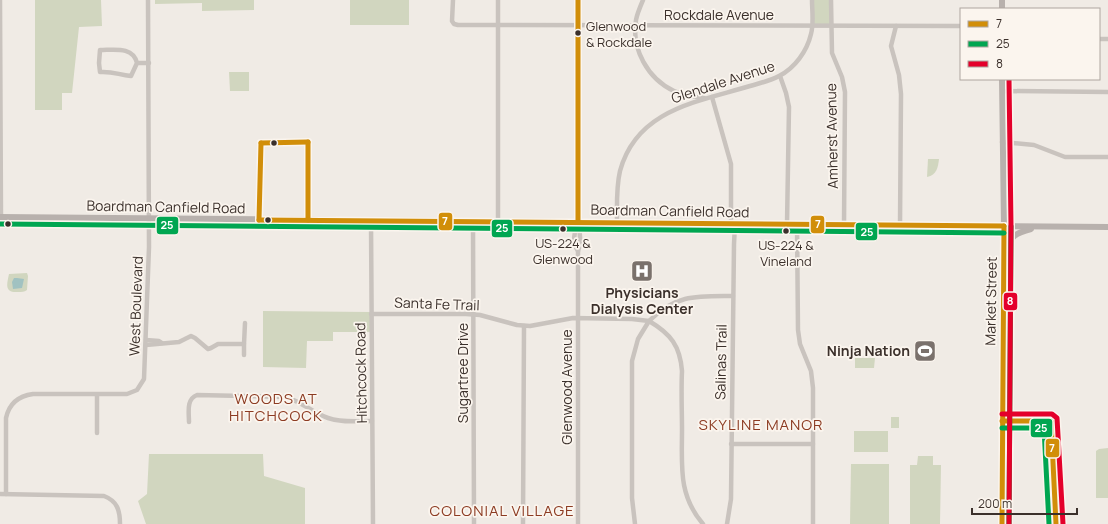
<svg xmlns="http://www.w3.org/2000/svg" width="1108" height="524" viewBox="0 0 1108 524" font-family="Manrope,sans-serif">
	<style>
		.green { fill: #d1d6bf }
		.water { fill: #a1c2c1 }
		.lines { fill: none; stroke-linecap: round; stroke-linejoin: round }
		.minor { stroke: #c9c3be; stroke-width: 4.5 }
		.major { stroke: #b8b1ad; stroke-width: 6 }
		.bus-1-casing { stroke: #fbf5ee; stroke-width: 8 }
		.bus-2-casing { stroke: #fbf5ee; stroke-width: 8 }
		.bus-3-casing { stroke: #fbf5ee; stroke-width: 8 }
		.bus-1 { stroke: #d18e09; stroke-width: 5 }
		.bus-2 { stroke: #00a651; stroke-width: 5 }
		.bus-3 { stroke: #e4002b; stroke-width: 5 }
		.bus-dot { fill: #3b302b; stroke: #fbf5ee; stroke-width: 1.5 }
		.labels { text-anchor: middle; stroke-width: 3.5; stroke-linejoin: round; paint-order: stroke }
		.bus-label { font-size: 13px; fill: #3b302b; stroke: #fbf5ee }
		.street-label { font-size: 14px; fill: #3b302b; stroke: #fbf5ee }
		.poi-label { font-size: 14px; font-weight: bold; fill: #3b302b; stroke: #fbf5ee }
		.neighbourhood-label { font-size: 15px; letter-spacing: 1px; fill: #8c3b22; stroke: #fbf5ee }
		.line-badge { stroke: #fbf5ee; stroke-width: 1.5 }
		.badge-label { font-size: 11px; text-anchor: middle; font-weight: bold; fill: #fff }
	</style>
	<rect width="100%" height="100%" fill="#f0ebe5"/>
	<g class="green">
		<path d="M 35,0 L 101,0 L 102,26 L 79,27 L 72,93 L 62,93 L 62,110 L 35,110 Z"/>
		<path d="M 155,0 L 254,0 L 254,10 L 202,11 L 202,3 L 155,4 Z"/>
		<rect x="350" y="0" width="59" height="25"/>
		<rect x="812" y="0" width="19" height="26"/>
		<path d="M 229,72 L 249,72 L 249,91 L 230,91 Z"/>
		<path d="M 928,159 L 939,159 C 938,167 937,175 927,177 Z"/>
		<path d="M 27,273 L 28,276 L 27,290 C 24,292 22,292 18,292 C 4,293 7,284 9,274 Z"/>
		<path d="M 263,311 L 371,312 L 372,332 L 333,332 L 333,341 L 307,341 L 306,368 L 263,367 Z"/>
		<path d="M 855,358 L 875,358 L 874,368 L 855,368 Z"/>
		<rect x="891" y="417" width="8" height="11"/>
		<rect x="1002" y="421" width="49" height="9"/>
		<rect x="854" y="431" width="34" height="21"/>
		<path d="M 1108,448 L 1108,498 L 1096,498 L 1096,451 L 1099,449 Z"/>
		<path d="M 149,454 L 263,454 L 264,476 L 305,488 L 305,524 L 146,524 L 138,501 L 147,494 Z"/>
		<path d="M 918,456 L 933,456 L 933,465 L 941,465 L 940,524 L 910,524 L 910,465 L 917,465 Z"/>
		<path d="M 851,464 L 889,464 L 889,524 L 850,524 Z"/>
	</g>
	<path class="water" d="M 14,278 L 17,278 L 24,279 L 22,288 L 13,289 L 12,282 Z"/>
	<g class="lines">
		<g class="minor">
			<path d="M 0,0 L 1,217"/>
			<path d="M 453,0 L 452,21 L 454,24 L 458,25 L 961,26"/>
			<path d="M 498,0 L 498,222"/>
			<path d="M 643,0 C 640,7 637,14 636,20 C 631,49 648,79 674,91 C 683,95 694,97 704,98"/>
			<path d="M 831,0 L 832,53 L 842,77 L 845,92 L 844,225"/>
			<path d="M 896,26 L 891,46 L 899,75 L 901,94 L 900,225"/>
			<path d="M 1099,39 L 1108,39"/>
			<path d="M 137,63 C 133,46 114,50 100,50 L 99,63 L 100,72 C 113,71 119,75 131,76 L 137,63 L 149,63"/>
			<path d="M 780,76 L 786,93 L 789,107 L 787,224"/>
			<path d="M 1003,91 L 1108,92"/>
			<path d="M 712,97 L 731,164 L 731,224"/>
			<path d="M 1002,142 L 1034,145 L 1065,157 L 1108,157"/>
			<path d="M 371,221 L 373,524"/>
			<path d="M 473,221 L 474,524"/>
			<path d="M 578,222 C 574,231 572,243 578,251"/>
			<path d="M 617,223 C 617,206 616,188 620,171 C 637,109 698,102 750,86 C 760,83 770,81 779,76 C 795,68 807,51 811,34 C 814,23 812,11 812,0"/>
			<path d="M 797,224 L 798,330 L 800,344 L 811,371 L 813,388 L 813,524"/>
			<path d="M 371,314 L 466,314 L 480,315 L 517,325 L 530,326 L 573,318 L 632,319 L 649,321 C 676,294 697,296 733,296"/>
			<path d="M 146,340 L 159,341 L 162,343"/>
			<path d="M 146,345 L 179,342 L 191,336 L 195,338 L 208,349 L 211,348 L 218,344 L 244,344 L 245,323"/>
			<path d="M 244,355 L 244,344"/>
			<path d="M 189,422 C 189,413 186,399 197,395 L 285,397 C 301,401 313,413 328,418 C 342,423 358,421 372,421"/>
			<path d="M 97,433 L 97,395"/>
			<path d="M 731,444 L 813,444"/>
			<path d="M 0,494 L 104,496 C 117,501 120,510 120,524"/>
			<path d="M 6,494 L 6,418 C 9,404 18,396 33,394 L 127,394 L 137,390 L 144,379 L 149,247 L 148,0"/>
			<path d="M 523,524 L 524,326"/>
			<path d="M 578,524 L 578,251 C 582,242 580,231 578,222 L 578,0"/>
			<path d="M 635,524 L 632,498 L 632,361 L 638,339 L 649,321 C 671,334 680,346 682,371 C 681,391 682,411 682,430 C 682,466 678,495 703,524"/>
			<path d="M 727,524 L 731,499 L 734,244 L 735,224"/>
		</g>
		<g class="major">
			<path d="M 1002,0 L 1002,9"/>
			<path d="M 1002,79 L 1004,226 L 1002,524"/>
			<path d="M 0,217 L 1108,227"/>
			<path d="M 1004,250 C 1011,236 1016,233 1031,229"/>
		</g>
		<g class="bus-1-casing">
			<g id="bus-1">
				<path d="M 578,0 L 578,222"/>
				<path d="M 308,142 L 308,220"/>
				<path d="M 261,143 L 308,142"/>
				<path d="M 259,220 L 1004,226"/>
				<path d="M 259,220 L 261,143"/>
				<path d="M 1002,421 L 1051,421 L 1056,524"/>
				<path d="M 1002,524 L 1004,226"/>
			</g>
		</g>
		<g class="bus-2-casing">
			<g id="bus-2">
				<path d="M 0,224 L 1004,233"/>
				<path d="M 1002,428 L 1044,428 L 1049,524"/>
				<path d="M 1009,524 L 1011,226"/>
			</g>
		</g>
		<g class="bus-3-casing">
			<g id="bus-3">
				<path d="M 1002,414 L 1052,414 L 1057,418 L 1063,524"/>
				<path d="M 1009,524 L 1011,226 L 1009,79"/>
			</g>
		</g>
		<use href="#bus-1" class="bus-1"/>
		<use href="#bus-2" class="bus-2"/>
		<use href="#bus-3" class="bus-3"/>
	</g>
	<defs>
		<g id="hospital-square" transform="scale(1.15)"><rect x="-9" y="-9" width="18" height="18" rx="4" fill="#7a716c" stroke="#fbf5ee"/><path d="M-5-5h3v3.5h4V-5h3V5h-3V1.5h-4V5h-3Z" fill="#fff"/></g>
		<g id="stadium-square" transform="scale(1.15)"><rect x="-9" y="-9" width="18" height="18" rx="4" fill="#7a716c" stroke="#fbf5ee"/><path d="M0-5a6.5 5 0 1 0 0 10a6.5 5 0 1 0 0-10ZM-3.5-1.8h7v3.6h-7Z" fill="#fff"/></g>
	</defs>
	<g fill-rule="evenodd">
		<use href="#hospital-square" x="642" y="271"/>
		<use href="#stadium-square" x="925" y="351"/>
	</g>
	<g class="bus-dot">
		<circle cx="578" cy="33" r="3.5"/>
		<circle cx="274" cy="143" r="3.5"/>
		<circle cx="268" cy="220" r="3.5"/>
		<circle cx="8" cy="224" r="3.5"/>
		<circle cx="563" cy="229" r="3.5"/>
		<circle cx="786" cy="231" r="3.5"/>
	</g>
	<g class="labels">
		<g class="bus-label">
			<text x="586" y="31" text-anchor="start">Glenwood<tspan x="586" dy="16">&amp; Rockdale</tspan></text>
			<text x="563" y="248">US-224 &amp;<tspan x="563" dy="16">Glenwood</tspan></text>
			<text x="786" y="250">US-224 &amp;<tspan x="786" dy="16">Vineland</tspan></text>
		</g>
		<g class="street-label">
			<text x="719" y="20">Rockdale Avenue</text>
			<text transform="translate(723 82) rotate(-18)" y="5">Glendale Avenue</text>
			<text transform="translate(832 136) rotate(-91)" y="5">Amherst Avenue</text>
			<text transform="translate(166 207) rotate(1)" y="5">Boardman Canfield Road</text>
			<text transform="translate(670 211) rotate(1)" y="5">Boardman Canfield Road</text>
			<text transform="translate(991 301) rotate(-89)" y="5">Market Street</text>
			<text transform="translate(437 304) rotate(2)" y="5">Santa Fe Trail</text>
			<text transform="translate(136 306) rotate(-88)" y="5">West Boulevard</text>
			<text transform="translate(721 362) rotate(-89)" y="5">Salinas Trail</text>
			<text transform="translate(361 373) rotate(-91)" y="5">Hitchcock Road</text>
			<text transform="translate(463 373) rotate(-90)" y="5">Sugartree Drive</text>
			<text transform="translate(567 387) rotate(-90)" y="5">Glenwood Avenue</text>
		</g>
		<g class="poi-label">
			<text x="642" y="298">Physicians<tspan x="642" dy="16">Dialysis Center</tspan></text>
			<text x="910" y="356" text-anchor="end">Ninja Nation</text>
		</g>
		<g class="neighbourhood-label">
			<text x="276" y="404">WOODS AT<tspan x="276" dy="17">HITCHCOCK</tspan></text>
			<text x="761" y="430">SKYLINE MANOR</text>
			<text x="502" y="516">COLONIAL VILLAGE</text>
		</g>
	</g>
	<g class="line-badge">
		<rect x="438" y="212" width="15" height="19" rx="4" fill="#d18e09"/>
		<rect x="810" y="215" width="15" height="19" rx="4" fill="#d18e09"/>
		<rect x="156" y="216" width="23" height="19" rx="4" fill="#00a651"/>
		<rect x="491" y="219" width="22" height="19" rx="4" fill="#00a651"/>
		<rect x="855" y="222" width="23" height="19" rx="4" fill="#00a651"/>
		<rect x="1003" y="292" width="15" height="19" rx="4" fill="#e4002b"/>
		<rect x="1030" y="418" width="23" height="20" rx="4" fill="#00a651"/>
		<rect x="1045" y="438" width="15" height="20" rx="4" fill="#d18e09"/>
	</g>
	<g class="badge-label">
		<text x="445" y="225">7</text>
		<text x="818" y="228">7</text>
		<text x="167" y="229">25</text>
		<text x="502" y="232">25</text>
		<text x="867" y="236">25</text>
		<text x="1010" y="305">8</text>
		<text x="1041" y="432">25</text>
		<text x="1052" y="452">7</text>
	</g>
	<rect x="960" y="8" width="140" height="72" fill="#fbf5ee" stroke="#aea6a0"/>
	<rect x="968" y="21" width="20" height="6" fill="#d18e09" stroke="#aea6a0"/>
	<text x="996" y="28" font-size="12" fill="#3b302b">7</text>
	<rect x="968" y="41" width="20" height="6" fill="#00a651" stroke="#aea6a0"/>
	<text x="996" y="48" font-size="12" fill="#3b302b">25</text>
	<rect x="968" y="61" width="20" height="6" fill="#e4002b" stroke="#aea6a0"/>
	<text x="996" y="68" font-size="12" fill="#3b302b">8</text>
	<path d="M972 508v6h105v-6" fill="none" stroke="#3b302b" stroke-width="2"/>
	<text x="978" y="508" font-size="12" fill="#3b302b" stroke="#fbf5ee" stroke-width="3" paint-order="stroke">200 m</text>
</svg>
